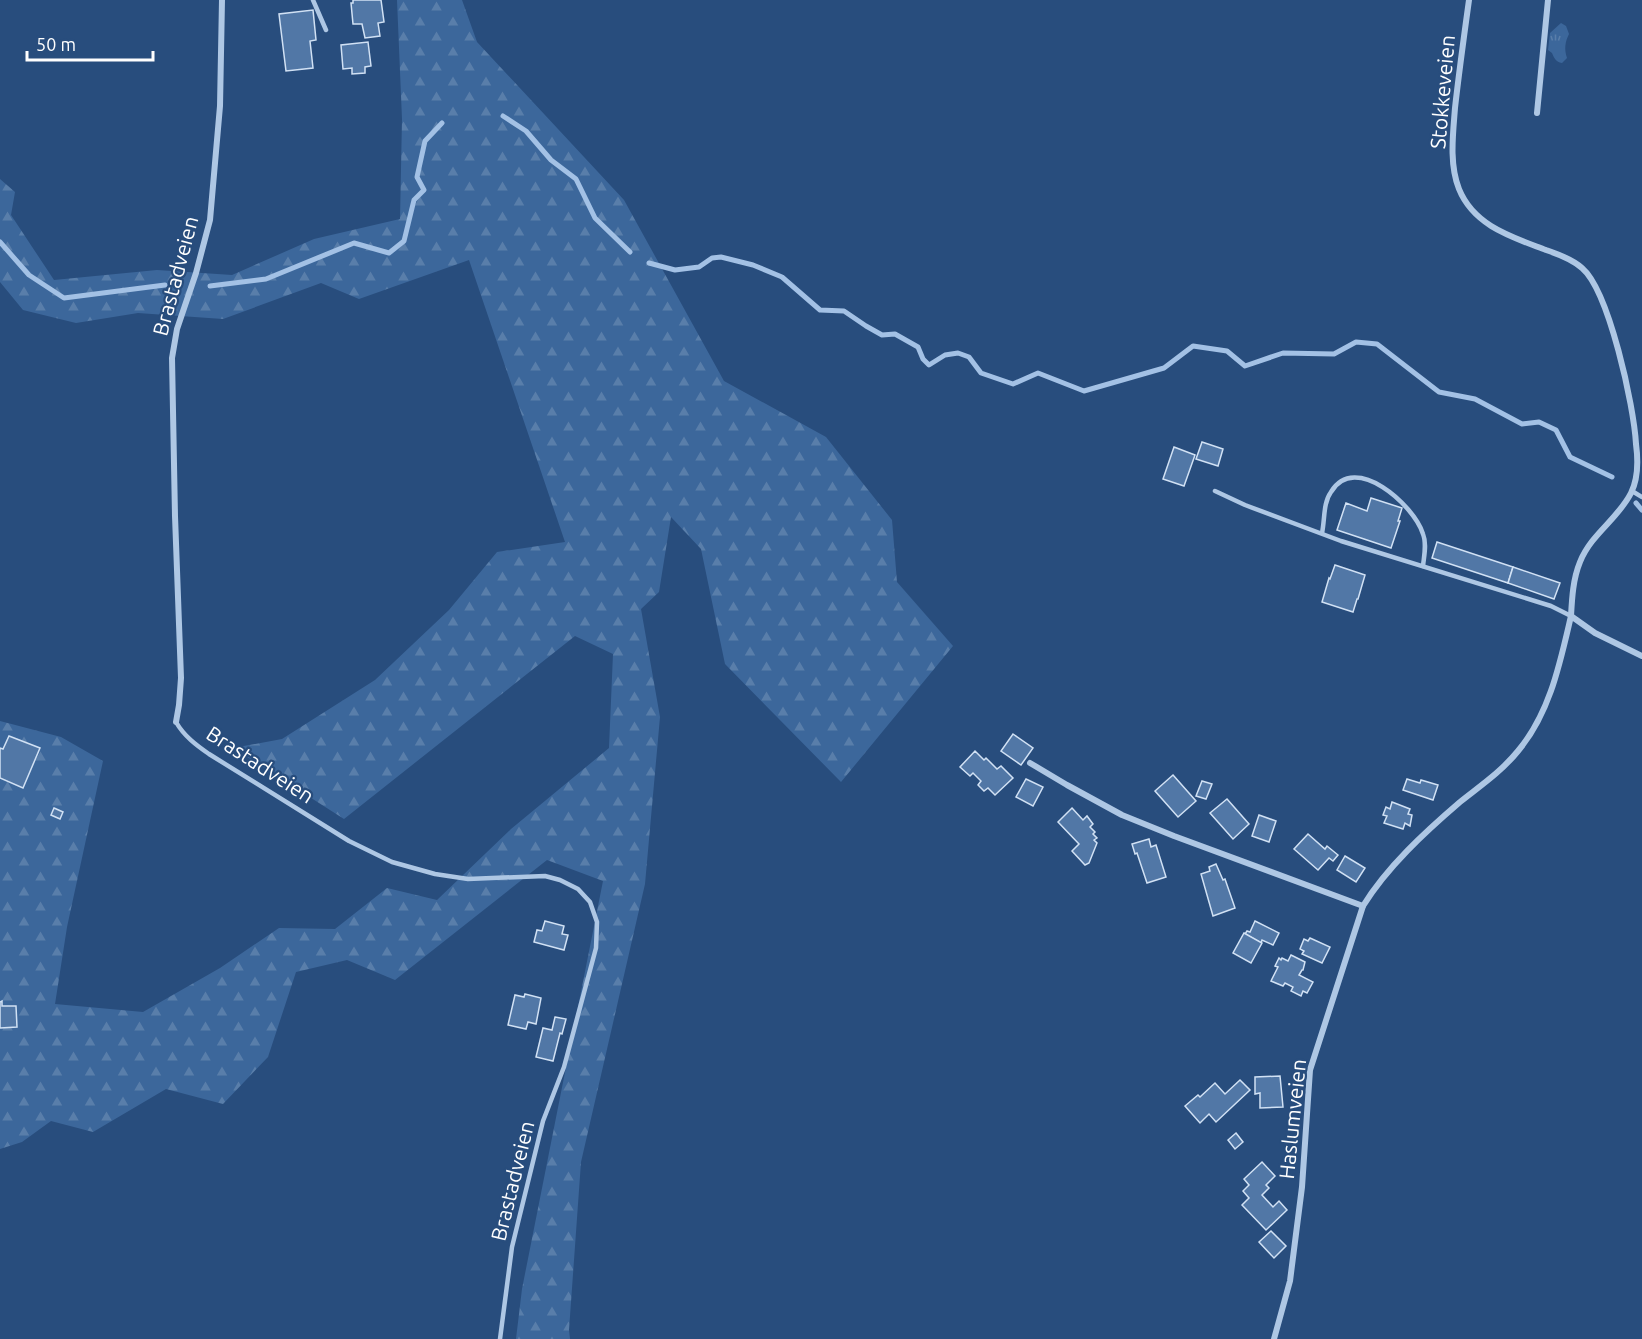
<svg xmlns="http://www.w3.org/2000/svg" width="1642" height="1339" viewBox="0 0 1642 1339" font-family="Ubuntu,sans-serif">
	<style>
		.forest { fill: url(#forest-firs) }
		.park { fill: url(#park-tufts) }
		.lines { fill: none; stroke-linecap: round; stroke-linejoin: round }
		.stream { stroke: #a3c1e5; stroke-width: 5 }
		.building { fill: #5177a6; stroke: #d1e1f4; stroke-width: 1.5 }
		.lane { stroke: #aec7e4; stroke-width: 4.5 }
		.street { stroke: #aec7e4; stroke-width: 6 }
		.labels { text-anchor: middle; stroke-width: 4.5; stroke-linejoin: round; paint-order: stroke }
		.street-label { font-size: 21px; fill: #fff; stroke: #284d7d }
	</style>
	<defs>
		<pattern id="forest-firs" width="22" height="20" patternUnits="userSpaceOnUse" patternTransform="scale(1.5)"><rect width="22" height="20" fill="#3c679b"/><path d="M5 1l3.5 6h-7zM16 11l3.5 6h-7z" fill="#597eaa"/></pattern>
		<pattern id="park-tufts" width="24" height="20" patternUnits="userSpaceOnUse" patternTransform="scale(1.5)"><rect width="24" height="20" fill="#3c679b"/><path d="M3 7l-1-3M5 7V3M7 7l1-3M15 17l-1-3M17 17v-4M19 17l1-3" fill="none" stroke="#597eaa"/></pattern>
	</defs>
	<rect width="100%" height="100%" fill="#284d7d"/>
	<path class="forest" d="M 397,0 L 462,0 L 477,42 L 624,200 L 724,381 L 826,437 L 892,520 L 897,582 L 953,646 L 841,782 L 725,664 L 701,549 L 671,517 L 659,592 L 641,609 L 660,717 L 645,884 L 581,1162 L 569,1330 L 570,1339 L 516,1339 L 522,1289 L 603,881 L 547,860 L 395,980 L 347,960 L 296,972 L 268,1057 L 223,1104 L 166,1089 L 93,1132 L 51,1121 L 22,1142 L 0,1149 L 0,721 L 61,737 L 103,761 L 67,927 L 55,1004 L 143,1012 L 220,968 L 279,928 L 335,929 L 387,888 L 437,900 L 511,829 L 609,748 L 613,654 L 575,636 L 344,819 L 233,748 L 282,739 L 375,680 L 449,610 L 497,552 L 565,542 L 469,260 L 359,299 L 321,283 L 223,319 L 138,313 L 76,323 L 23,310 L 0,282 L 0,179 L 15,192 L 11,215 L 54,280 L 157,270 L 232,275 L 314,239 L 400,219 L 402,119 Z"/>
	<path class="park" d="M 1561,23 L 1566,26 L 1569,34 C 1565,42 1564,49 1567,58 L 1562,63 C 1556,62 1554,58 1552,53 L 1548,50 L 1550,33 Z"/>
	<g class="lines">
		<g class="stream">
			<path d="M 503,116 L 526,131 L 551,160 L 576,179 L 595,218 L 630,252"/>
			<path d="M 0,242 L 29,275 L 64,298 L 165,285"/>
			<path d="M 649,263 L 675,270 L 699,267 L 712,258 L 721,257 L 753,265 L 782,277 L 820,310 L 844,311 L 866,326 L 882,335 L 895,334 L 918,347 L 923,359 L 929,365 L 945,355 L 958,353 L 969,357 L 981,373 L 1013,384 L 1038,373 L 1084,391 L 1164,368 L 1193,346 L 1227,351 L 1245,366 L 1283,353 L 1334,354 L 1356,342 L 1377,344 L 1439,392 L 1475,399 L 1522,424 L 1539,422 L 1556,430 L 1570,457 L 1612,477"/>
			<path d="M 210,286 L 266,279 L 354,243 L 389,253 L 404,241 L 414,200 L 424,190 L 417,177 L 425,141 L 442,123"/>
			<path d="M 1636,503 L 1642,510"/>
		</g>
	</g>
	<g class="building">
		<path d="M 353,0 L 381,0 L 384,22 L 378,23 L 380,36 L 365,38 L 362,24 L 353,24 L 351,3 L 353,3 Z"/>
		<path d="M 313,10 L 316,40 L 310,41 L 313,68 L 286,71 L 279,14 Z"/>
		<path d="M 368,42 L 371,66 L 365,67 L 365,73 L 352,74 L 352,68 L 343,69 L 341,45 Z"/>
		<path d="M 1202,442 L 1223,449 L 1218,466 L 1196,459 Z"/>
		<path d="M 1174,447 L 1195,455 L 1184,486 L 1163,479 Z"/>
		<path d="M 1371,498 L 1402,508 L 1398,521 L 1400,521 L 1391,548 L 1337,530 L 1346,503 L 1367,511 Z"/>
		<path d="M 1437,542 L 1513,567 L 1508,583 L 1432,558 Z"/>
		<path d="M 1335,565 L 1365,575 L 1358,599 L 1357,599 L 1353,612 L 1322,602 L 1329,578 L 1330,579 Z"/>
		<path d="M 1513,567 L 1560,583 L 1554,599 L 1508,583 Z"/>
		<path d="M 1013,734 L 1033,748 L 1021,765 L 1001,751 Z"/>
		<path d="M 9,736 L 40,748 L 23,788 L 0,778 L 0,748 L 3,749 Z"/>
		<path d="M 975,751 L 984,760 L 986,758 L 997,769 L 1001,766 L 1013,778 L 995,795 L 988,788 L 984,791 L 978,785 L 981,781 L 973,773 L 970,776 L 960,767 Z"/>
		<path d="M 1173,775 L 1196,801 L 1178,817 L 1155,791 Z"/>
		<path d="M 1026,779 L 1043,787 L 1033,806 L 1016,797 Z"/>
		<path d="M 1407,779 L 1420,783 L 1421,780 L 1438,785 L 1433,800 L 1403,790 Z"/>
		<path d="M 1202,781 L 1212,784 L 1206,799 L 1196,796 Z"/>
		<path d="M 1227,799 L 1249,824 L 1233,839 L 1210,813 Z"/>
		<path d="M 1392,802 L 1410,809 L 1408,814 L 1412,815 L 1410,826 L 1405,823 L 1403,829 L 1384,823 L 1387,816 L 1383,815 L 1386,807 L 1390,809 Z"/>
		<path d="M 54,808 L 63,812 L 60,819 L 51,815 Z"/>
		<path d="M 1072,808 L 1083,820 L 1087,816 L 1093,824 L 1090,827 L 1095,832 L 1093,834 L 1097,838 L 1094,840 L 1097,843 L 1089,863 L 1085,865 L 1072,851 L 1079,844 L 1058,822 Z"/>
		<path d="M 1259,815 L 1276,821 L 1269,842 L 1252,836 Z"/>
		<path d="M 1308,834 L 1325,849 L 1327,846 L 1338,855 L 1333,861 L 1329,858 L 1318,870 L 1294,849 Z"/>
		<path d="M 1149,839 L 1151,847 L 1156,845 L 1166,877 L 1147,883 L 1137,853 L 1135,854 L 1132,844 Z"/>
		<path d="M 1345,856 L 1365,868 L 1356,882 L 1337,870 Z"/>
		<path d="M 1216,864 L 1223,880 L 1225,879 L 1235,908 L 1213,916 L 1201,874 L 1210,871 L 1209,867 Z"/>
		<path d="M 545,921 L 564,926 L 562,934 L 568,935 L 564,950 L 534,942 L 537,930 L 542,931 Z"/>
		<path d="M 1255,921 L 1279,933 L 1273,945 L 1262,940 L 1261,943 L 1245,934 L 1247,931 L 1250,932 Z"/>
		<path d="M 1244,933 L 1262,943 L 1251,963 L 1233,953 Z"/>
		<path d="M 1310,938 L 1330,947 L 1322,963 L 1302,954 L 1304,951 L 1300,949 L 1304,939 L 1308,941 Z"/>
		<path d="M 1291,955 L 1305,962 L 1303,970 L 1302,970 L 1299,975 L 1313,982 L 1307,993 L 1303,991 L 1301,996 L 1291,991 L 1293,987 L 1285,983 L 1283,986 L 1271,981 L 1278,967 L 1275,966 L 1279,958 L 1281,960 L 1282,958 L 1288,961 Z"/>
		<path d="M 525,994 L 541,998 L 536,1024 L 528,1022 L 526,1029 L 508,1025 L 515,995 L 524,997 Z"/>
		<path d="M 2,1001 L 2,1006 L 16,1006 L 17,1027 L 0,1028 L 0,1002 Z"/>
		<path d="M 555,1017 L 566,1019 L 562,1034 L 560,1033 L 553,1061 L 536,1057 L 543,1028 L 552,1030 Z"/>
		<path d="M 1280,1076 L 1283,1107 L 1260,1108 L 1260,1093 L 1255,1094 L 1255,1077 Z"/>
		<path d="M 1240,1080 L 1250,1090 L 1216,1122 L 1209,1114 L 1200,1123 L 1185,1106 L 1198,1095 L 1200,1097 L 1215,1083 L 1225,1094 Z"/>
		<path d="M 1236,1133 L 1243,1142 L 1235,1149 L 1228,1140 Z"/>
		<path d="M 1262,1162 L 1275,1176 L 1266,1185 L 1269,1188 L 1262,1195 L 1273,1207 L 1279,1201 L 1287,1210 L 1266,1230 L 1242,1205 L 1249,1198 L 1243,1191 L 1249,1185 L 1244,1179 Z"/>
		<path d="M 1271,1231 L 1286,1246 L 1274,1258 L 1259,1242 Z"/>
	</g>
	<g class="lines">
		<g class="lane">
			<path d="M 313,0 L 326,30"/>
			<path d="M 1215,491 L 1245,505 L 1341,541 L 1551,606 L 1571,616"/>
			<path d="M 1632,491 L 1642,497"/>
			<path d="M 1322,533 C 1325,519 1323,503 1331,492 C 1355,452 1414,505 1423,534 C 1427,544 1424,556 1423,566"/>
			<path d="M 176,722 C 184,736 196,745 209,754 L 349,841 L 392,862 L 435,874 L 468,879 L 545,876 L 560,880 L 578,889 L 590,902 L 597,922 L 596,948 L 564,1067 L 543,1121 L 512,1247 L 500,1339"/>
		</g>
		<g class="street">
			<path d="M 1469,0 C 1464,36 1459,72 1455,108 C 1453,134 1449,164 1459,189 C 1474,226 1512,237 1546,250 C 1558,254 1572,259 1582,268 C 1609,291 1634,406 1636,444 C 1638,459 1638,479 1631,493 C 1618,519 1591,534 1580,562 C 1573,579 1572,598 1571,616 L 1595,633 L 1642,656"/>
			<path d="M 1537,113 L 1548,0"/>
			<path d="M 176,722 L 179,705 L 181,678 L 175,516 L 172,358 L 177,329 L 196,273 L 210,220 L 220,106 L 222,0"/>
			<path d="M 1030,763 L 1067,785 L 1122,815 L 1174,836 L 1363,906"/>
			<path d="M 1274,1339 L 1290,1281 L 1302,1187 L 1310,1070 L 1363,906 C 1387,867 1425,832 1460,802 C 1480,786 1501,772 1518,751 C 1550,713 1560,663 1571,616"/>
		</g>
	</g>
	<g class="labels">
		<g class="street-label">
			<text transform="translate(1443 92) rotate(-85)" y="7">Stokkeveien</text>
			<text transform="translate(176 276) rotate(-75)" y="7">Brastadveien</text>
			<text transform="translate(260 765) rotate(33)" y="7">Brastadveien</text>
			<text transform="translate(1293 1119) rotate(-84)" y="7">Haslumveien</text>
			<text transform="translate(513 1181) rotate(-76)" y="7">Brastadveien</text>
		</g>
	</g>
	<path d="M27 51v9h126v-9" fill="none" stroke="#ffffff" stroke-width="3"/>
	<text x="36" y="51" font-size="18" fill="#ffffff" stroke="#284d7d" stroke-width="4.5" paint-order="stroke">50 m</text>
</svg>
